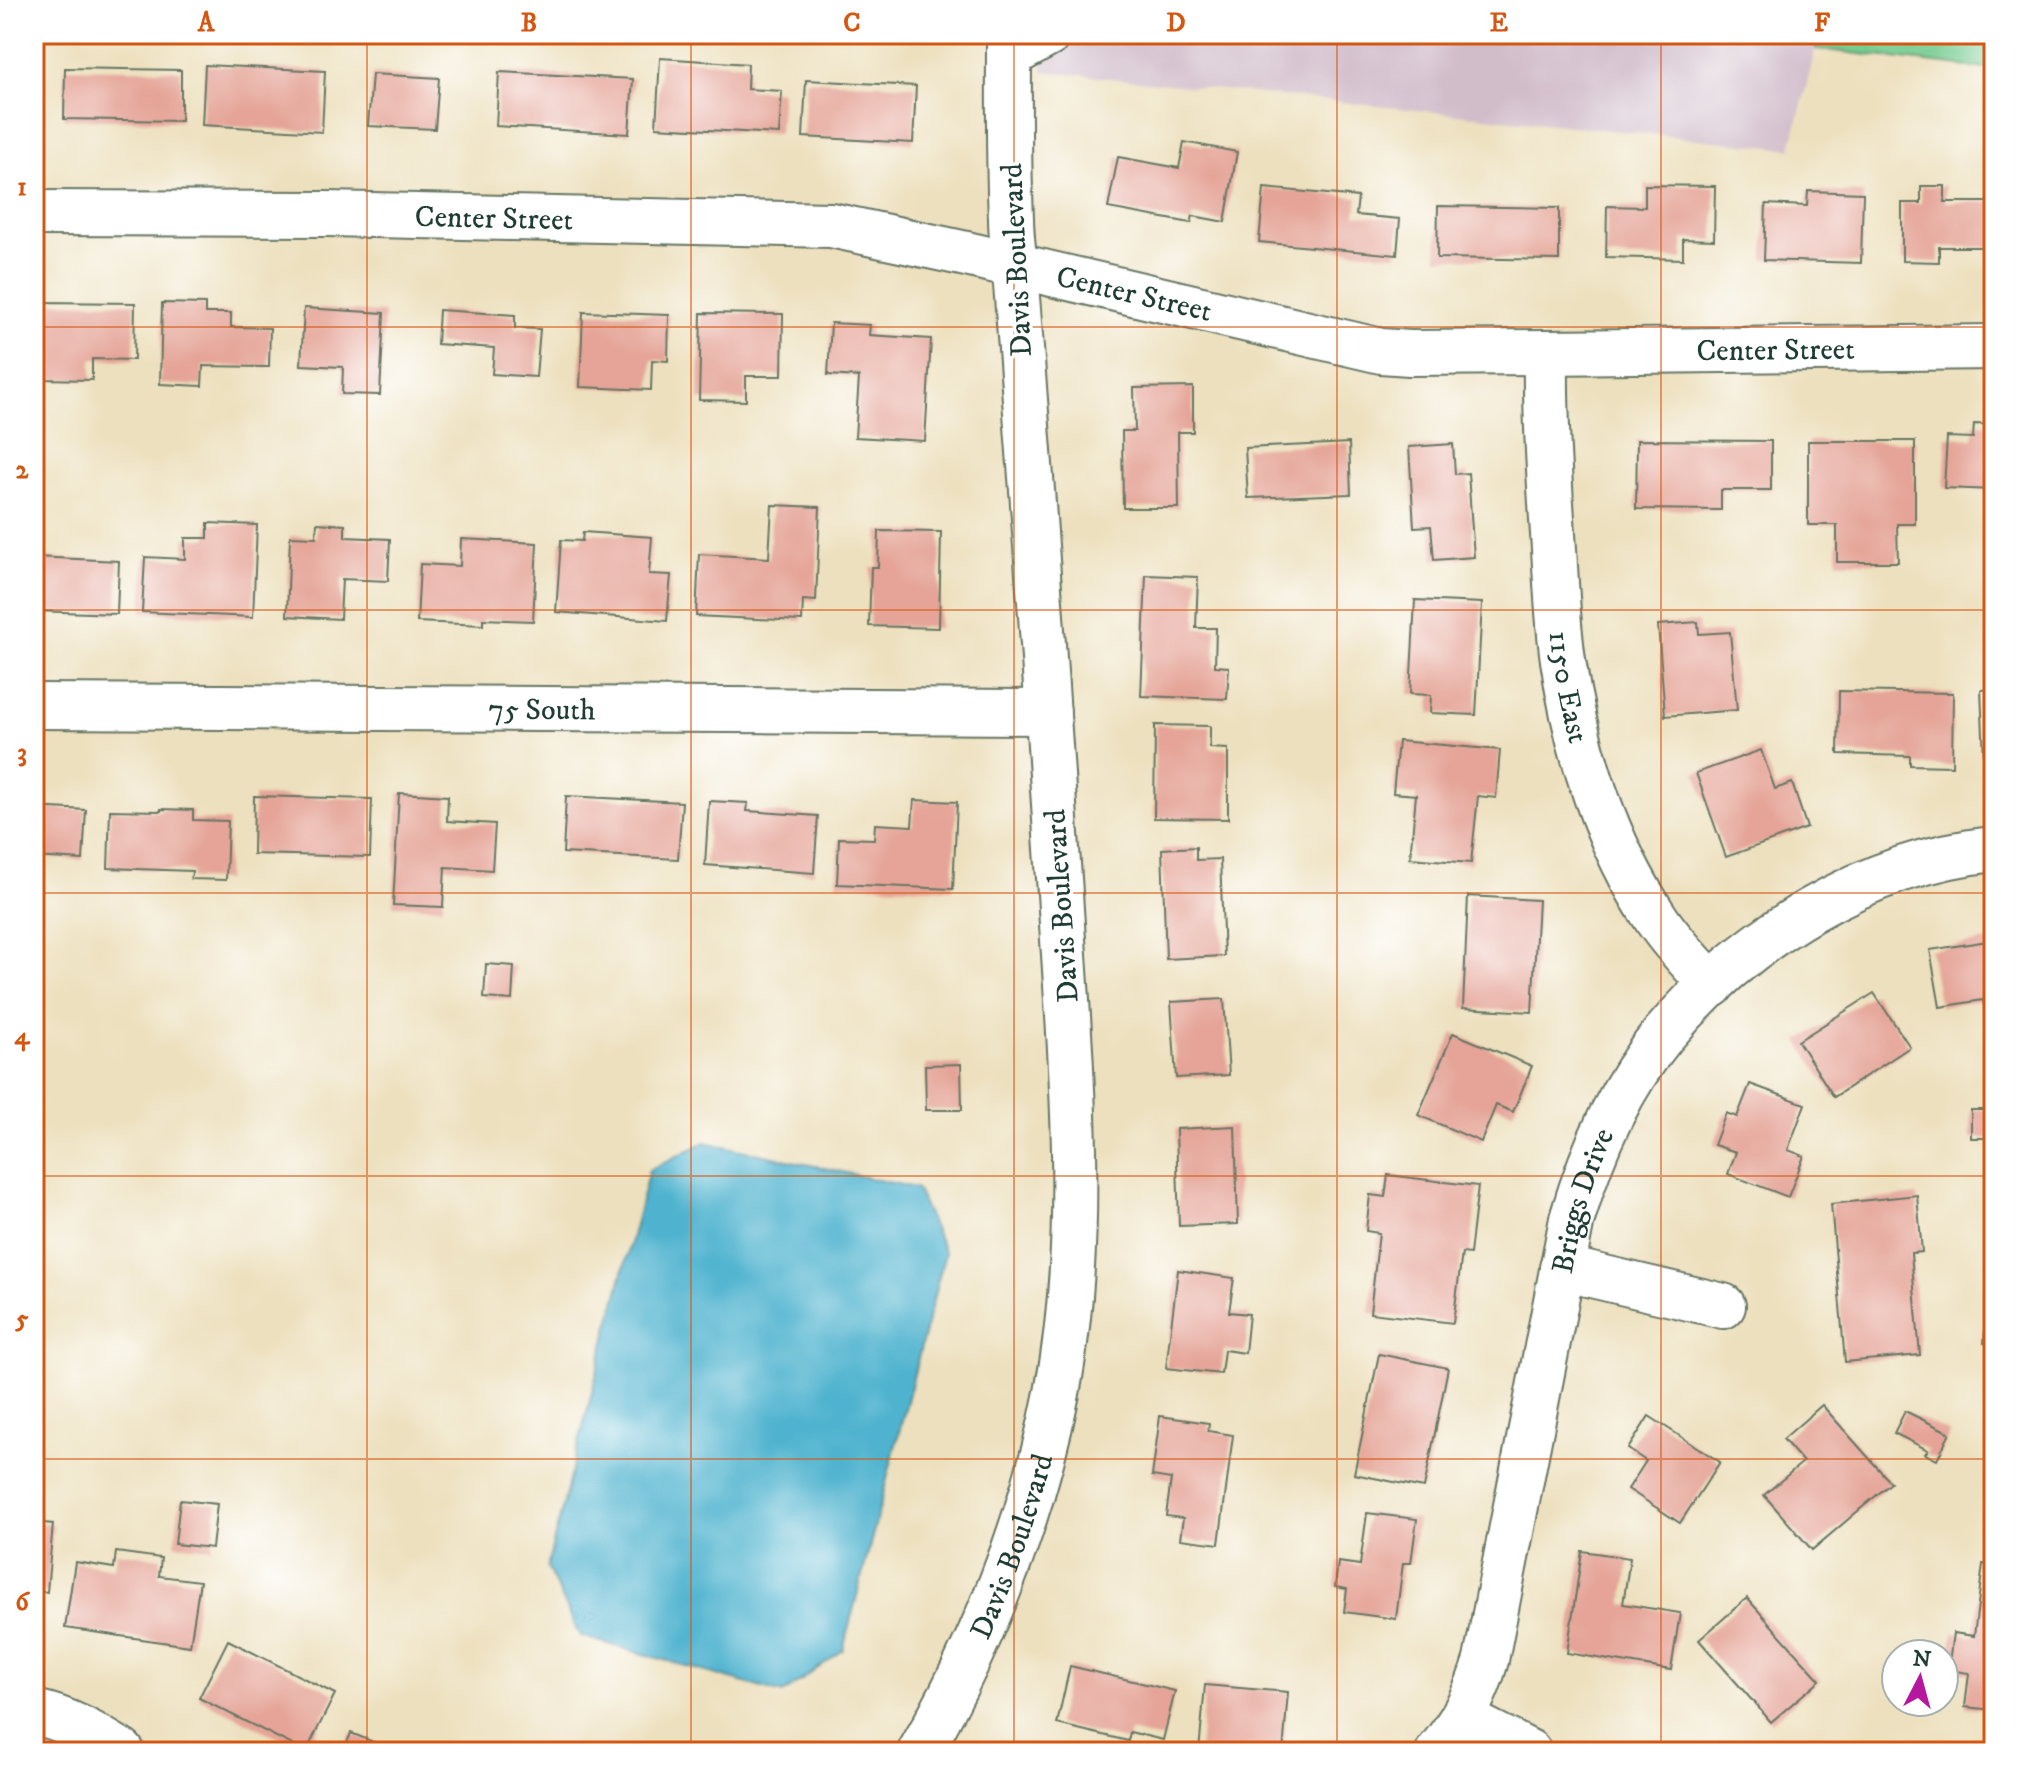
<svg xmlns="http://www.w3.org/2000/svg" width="2028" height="1786" viewBox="0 0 2028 1786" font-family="'IM FELL DW Pica',serif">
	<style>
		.industrial { fill: #d1bdca }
		.green { fill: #73ca8e; stroke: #498461; stroke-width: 2 }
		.water { fill: #50b3cf; stroke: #387882; stroke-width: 2 }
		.building { fill: #e5a497 }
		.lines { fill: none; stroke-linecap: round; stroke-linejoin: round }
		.minor-casing { stroke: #677664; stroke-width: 48 }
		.minor { stroke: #fff; stroke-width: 44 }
		.grid { fill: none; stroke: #d45610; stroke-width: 2; stroke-opacity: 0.55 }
		.labels { text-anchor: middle; stroke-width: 7; stroke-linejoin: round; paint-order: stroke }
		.street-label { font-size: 30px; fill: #1f3d34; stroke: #fff }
		.neatline { fill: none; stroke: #d45610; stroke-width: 3 }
		.grid-label { font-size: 26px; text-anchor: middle; font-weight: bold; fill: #d45610 }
	</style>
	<rect width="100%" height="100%" fill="#fff"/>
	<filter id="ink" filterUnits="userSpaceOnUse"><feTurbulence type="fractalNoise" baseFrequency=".0125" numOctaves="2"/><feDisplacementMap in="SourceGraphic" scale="16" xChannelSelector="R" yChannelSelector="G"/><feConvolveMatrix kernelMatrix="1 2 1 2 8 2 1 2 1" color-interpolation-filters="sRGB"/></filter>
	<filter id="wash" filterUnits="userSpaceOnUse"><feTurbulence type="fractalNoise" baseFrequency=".006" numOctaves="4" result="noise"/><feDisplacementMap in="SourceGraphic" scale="32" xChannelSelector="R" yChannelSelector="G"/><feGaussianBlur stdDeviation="1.8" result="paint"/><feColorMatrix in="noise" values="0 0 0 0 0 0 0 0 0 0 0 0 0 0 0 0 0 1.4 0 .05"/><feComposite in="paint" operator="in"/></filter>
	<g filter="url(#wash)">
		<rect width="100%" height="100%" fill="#ede0be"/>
		<path class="industrial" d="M 1043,34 L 1819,34 L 1791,149 L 1043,71 Z"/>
		<path class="green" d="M 1819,34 L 1994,34 L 1994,70 L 1816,49 Z"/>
		<path class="water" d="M 705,1142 L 916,1188 L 945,1253 L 843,1650 L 783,1694 L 580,1636 L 547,1567 L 649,1170 Z"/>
		<g id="blocks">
			<g class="building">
				<path d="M 660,58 L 748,64 L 747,89 L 782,91 L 779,134 L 656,127 Z"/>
				<path d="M 205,65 L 325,71 L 322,132 L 202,125 Z"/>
				<path d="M 65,68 L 181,70 L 181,121 L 64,119 Z"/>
				<path d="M 499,72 L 633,79 L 629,134 L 496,126 Z"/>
				<path d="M 372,74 L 439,78 L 435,129 L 368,126 Z"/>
				<path d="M 806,80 L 916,86 L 913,143 L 803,137 Z"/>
				<path d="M 1184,142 L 1237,152 L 1225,222 L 1193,216 L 1191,223 L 1108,208 L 1118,157 L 1179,168 Z"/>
				<path d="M 1645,185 L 1715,186 L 1714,240 L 1683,239 L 1683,259 L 1606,257 L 1607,206 L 1645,207 Z"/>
				<path d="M 1921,186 L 1945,186 L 1945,202 L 1994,202 L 1994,247 L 1939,247 L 1939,262 L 1902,261 L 1902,203 L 1921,203 Z"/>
				<path d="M 1264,188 L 1358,197 L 1356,215 L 1400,219 L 1397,255 L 1259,242 Z"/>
				<path d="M 1808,191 L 1863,193 L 1861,263 L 1764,260 L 1766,204 L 1807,206 Z"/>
				<path d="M 1438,206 L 1559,208 L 1559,260 L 1437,258 Z"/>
				<path d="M 41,302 L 135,303 L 134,360 L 92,359 L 92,380 L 40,379 Z"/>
				<path d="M 162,303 L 205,304 L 205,313 L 231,313 L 231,327 L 270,328 L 269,367 L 203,366 L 202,386 L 160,384 Z"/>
				<path d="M 304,308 L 384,313 L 380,395 L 342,394 L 343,367 L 301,365 Z"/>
				<path d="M 439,310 L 515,315 L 515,328 L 540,329 L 536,377 L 492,374 L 494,348 L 437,344 Z"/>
				<path d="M 583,312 L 669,315 L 668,361 L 652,360 L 651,390 L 580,387 Z"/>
				<path d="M 701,313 L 783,314 L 782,376 L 746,376 L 746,401 L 699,400 Z"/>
				<path d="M 831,323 L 870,325 L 869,335 L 931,339 L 925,441 L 855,437 L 859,377 L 828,375 Z"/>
				<path d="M 1193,387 L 1193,432 L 1178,432 L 1179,508 L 1123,508 L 1122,431 L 1135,431 L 1134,388 Z"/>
				<path d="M 1974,424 L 1994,425 L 1994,490 L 1944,488 L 1947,437 L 1973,438 Z"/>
				<path d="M 1637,440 L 1771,441 L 1771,490 L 1721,490 L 1721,510 L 1636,509 Z"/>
				<path d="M 1808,441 L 1915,441 L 1915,524 L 1897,524 L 1898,562 L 1837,562 L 1837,525 L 1808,525 Z"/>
				<path d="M 1349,443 L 1351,494 L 1248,498 L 1245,448 Z"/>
				<path d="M 1453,444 L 1455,474 L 1468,473 L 1474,557 L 1434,560 L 1431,526 L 1414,527 L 1409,447 Z"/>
				<path d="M 772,505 L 820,507 L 816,601 L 803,600 L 802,621 L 696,616 L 699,554 L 769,558 Z"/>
				<path d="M 208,523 L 257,525 L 253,617 L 142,612 L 145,557 L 185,559 L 185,538 L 208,538 Z"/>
				<path d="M 317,523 L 345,525 L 345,537 L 390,539 L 388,581 L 342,579 L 340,619 L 287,616 L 290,536 L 316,537 Z"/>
				<path d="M 879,531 L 941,532 L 939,628 L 869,626 L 871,567 L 878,567 Z"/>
				<path d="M 583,532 L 652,537 L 649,574 L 671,575 L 667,621 L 556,612 L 561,540 L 582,541 Z"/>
				<path d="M 461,539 L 537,543 L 533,621 L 483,619 L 483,625 L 417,622 L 420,564 L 460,566 Z"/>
				<path d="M 34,557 L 119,561 L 117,614 L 34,611 Z"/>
				<path d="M 1146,575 L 1198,577 L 1196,628 L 1216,628 L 1215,666 L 1229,667 L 1227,699 L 1141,696 Z"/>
				<path d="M 1415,600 L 1482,603 L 1476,715 L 1430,713 L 1431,695 L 1410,694 Z"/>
				<path d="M 1698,622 L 1699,634 L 1730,632 L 1737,710 L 1665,716 L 1658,625 Z"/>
				<path d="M 1994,689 L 1994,758 L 1984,758 L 1981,690 Z"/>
				<path d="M 1839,691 L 1953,693 L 1952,766 L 1910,765 L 1910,756 L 1838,754 Z"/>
				<path d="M 1155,725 L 1210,726 L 1210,748 L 1228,749 L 1228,819 L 1154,818 Z"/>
				<path d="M 1398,741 L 1500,750 L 1496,798 L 1478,796 L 1471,863 L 1410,858 L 1416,795 L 1393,793 Z"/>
				<path d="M 1761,750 L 1775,789 L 1792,783 L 1807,828 L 1726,857 L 1696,773 Z"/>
				<path d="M 399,793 L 448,796 L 447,821 L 495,824 L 492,870 L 445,867 L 443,907 L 393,905 Z"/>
				<path d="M 254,796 L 372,799 L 370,857 L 253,854 Z"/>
				<path d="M 566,796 L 682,802 L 678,859 L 563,853 Z"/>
				<path d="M 914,800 L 957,802 L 953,889 L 837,884 L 839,838 L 874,839 L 875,824 L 912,826 Z"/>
				<path d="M 709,801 L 748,803 L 747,811 L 818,816 L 814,873 L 705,865 Z"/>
				<path d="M 34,807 L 86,810 L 83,860 L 34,857 Z"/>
				<path d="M 161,809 L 193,810 L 193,820 L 228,821 L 226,880 L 191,879 L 192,871 L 108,868 L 110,810 L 161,811 Z"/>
				<path d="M 1196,847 L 1196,860 L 1220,859 L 1224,956 L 1166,959 L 1162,849 Z"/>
				<path d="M 1468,896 L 1538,900 L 1532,1012 L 1463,1008 Z"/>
				<path d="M 1994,940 L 1994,1015 L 1986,1017 L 1983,1000 L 1940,1007 L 1930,950 Z"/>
				<path d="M 486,964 L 514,966 L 512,1000 L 484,998 Z"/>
				<path d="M 1874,993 L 1910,1047 L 1834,1097 L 1798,1041 Z"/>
				<path d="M 1224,999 L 1229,1075 L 1176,1078 L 1171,1002 Z"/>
				<path d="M 1453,1033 L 1532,1066 L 1513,1112 L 1496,1105 L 1481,1142 L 1418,1115 Z"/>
				<path d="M 961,1064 L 962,1110 L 926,1110 L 925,1065 Z"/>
				<path d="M 1750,1084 L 1805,1104 L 1788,1150 L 1804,1156 L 1788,1197 L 1728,1174 L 1736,1152 L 1714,1145 L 1726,1113 L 1737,1117 Z"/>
				<rect x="1971" y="1110" width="23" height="28"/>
				<path d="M 1235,1126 L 1238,1224 L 1179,1226 L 1176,1129 Z"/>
				<path d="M 1388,1175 L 1478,1186 L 1470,1254 L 1462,1253 L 1453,1323 L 1370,1313 L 1379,1233 L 1366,1231 L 1370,1195 L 1385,1197 Z"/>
				<path d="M 1917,1195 L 1922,1252 L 1911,1253 L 1920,1355 L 1845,1362 L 1831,1204 Z"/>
				<path d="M 1992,1236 L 1994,1236 L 1994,1344 L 1984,1343 Z"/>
				<path d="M 1178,1270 L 1234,1278 L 1229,1312 L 1249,1314 L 1245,1353 L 1224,1350 L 1221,1374 L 1166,1368 Z"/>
				<path d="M 1379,1354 L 1448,1368 L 1424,1488 L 1354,1474 Z"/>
				<path d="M 1822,1405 L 1891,1483 L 1812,1550 L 1764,1495 L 1803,1462 L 1783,1439 Z"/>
				<path d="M 1905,1411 L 1950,1433 L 1937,1460 L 1925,1454 L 1928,1450 L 1894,1433 Z"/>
				<path d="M 1160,1416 L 1209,1423 L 1208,1431 L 1233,1435 L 1219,1544 L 1180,1539 L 1183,1518 L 1166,1516 L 1171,1479 L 1152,1476 Z"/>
				<path d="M 1649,1416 L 1720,1462 L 1680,1523 L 1628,1489 L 1646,1461 L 1628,1449 Z"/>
				<path d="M 180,1500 L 217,1504 L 212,1548 L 175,1544 Z"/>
				<path d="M 1367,1513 L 1417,1519 L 1411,1563 L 1403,1563 L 1396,1619 L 1344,1612 L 1347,1589 L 1335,1587 L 1338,1562 L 1360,1565 Z"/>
				<path d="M 34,1522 L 53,1524 L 47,1592 L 34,1591 Z"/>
				<path d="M 1582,1551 L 1630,1558 L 1623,1604 L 1680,1613 L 1671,1670 L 1567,1653 Z"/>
				<path d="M 116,1552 L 161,1558 L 159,1576 L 200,1581 L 190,1646 L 65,1628 L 75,1562 L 114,1568 Z"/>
				<path d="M 1983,1564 L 1994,1565 L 1994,1710 L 1965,1707 L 1969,1673 L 1948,1670 L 1953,1633 L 1974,1636 Z"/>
				<path d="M 1747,1598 L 1820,1680 L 1771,1722 L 1699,1640 Z"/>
				<path d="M 228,1640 L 335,1694 L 306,1752 L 199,1698 Z"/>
				<path d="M 1070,1666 L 1175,1691 L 1163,1740 L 1130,1732 L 1128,1741 L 1057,1724 Z"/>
				<path d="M 1205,1685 L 1288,1692 L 1283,1752 L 1199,1752 Z"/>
				<path d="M 351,1733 L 398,1752 L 343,1752 Z"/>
			</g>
		</g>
	</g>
	<g filter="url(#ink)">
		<use href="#blocks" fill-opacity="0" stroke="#677664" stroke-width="2"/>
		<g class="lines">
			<g class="minor-casing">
				<g id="minor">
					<path d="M 1009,56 L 1049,34"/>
					<path id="s1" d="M 34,213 L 327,214 L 831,225 L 962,253 L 1381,351 L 1410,353 L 1546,352 L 1994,347"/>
					<path id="s2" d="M 1546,352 C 1545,413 1549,473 1553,534 C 1556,576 1557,618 1563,660 C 1576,750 1606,844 1657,920 C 1673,944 1693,964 1712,985"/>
					<path id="s3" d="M 34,706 L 1048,712"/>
					<path d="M 1562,1268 L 1723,1306"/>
					<path d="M 34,1712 C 67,1719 94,1734 122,1752"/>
					<path d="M 1462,1718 L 1529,1752"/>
					<path id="s4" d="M 920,1752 C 984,1640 1032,1519 1057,1393 C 1088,1232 1070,1056 1060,893 C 1051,759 1042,624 1032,490 C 1026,417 1021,344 1015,271 C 1014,253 1011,236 1011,218 C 1008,157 1009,95 1009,34"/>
					<path id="s5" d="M 1438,1752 C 1461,1724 1476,1695 1486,1660 L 1572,1219 C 1591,1153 1619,1088 1663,1035 C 1745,937 1866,862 1994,849"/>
				</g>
			</g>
			<use href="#minor" class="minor"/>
		</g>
	</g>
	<path class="grid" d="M 367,34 L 367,1752M 691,34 L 691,1752M 1014,34 L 1014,1752M 1337,34 L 1337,1752M 1661,34 L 1661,1752M 34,327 L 1994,327M 34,610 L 1994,610M 34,893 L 1994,893M 34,1176 L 1994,1176M 34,1459 L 1994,1459"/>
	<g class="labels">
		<g class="street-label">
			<text dy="10" stroke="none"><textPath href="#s1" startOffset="460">Center Street</textPath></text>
			<text transform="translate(1016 260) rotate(-93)" y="10">Davis Boulevard</text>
			<text dy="10" stroke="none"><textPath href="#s1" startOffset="1108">Center Street</textPath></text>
			<text dy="10" stroke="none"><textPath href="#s1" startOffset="1756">Center Street</textPath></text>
			<text dy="10" stroke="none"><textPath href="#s2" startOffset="336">1150 East</textPath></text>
			<text dy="10" stroke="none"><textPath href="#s3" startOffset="508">75 South</textPath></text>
			<text transform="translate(1061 906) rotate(-94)" y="10">Davis Boulevard</text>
			<text dy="10" stroke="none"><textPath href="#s5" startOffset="574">Briggs Drive</textPath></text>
			<text dy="10" stroke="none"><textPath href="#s4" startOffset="226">Davis Boulevard</textPath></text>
		</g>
	</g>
	<rect width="2028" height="1786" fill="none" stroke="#fff" stroke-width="88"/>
	<g transform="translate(1920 1678) rotate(6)"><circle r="38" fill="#ffffff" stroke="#a5b1ae" stroke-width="2"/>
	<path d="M0-6L14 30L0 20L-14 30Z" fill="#b5179e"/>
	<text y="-12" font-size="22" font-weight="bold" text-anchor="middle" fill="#1f3d34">N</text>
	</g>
	<rect x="44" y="44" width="1940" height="1698" class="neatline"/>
	<g class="grid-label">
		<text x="206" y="31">A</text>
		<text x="529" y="31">B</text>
		<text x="852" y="31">C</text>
		<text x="1176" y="31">D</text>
		<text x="1499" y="31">E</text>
		<text x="1822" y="31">F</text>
		<text x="22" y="195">1</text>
		<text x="22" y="478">2</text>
		<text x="22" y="761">3</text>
		<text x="22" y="1044">4</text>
		<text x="22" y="1327">5</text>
		<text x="22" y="1610">6</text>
	</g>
</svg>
